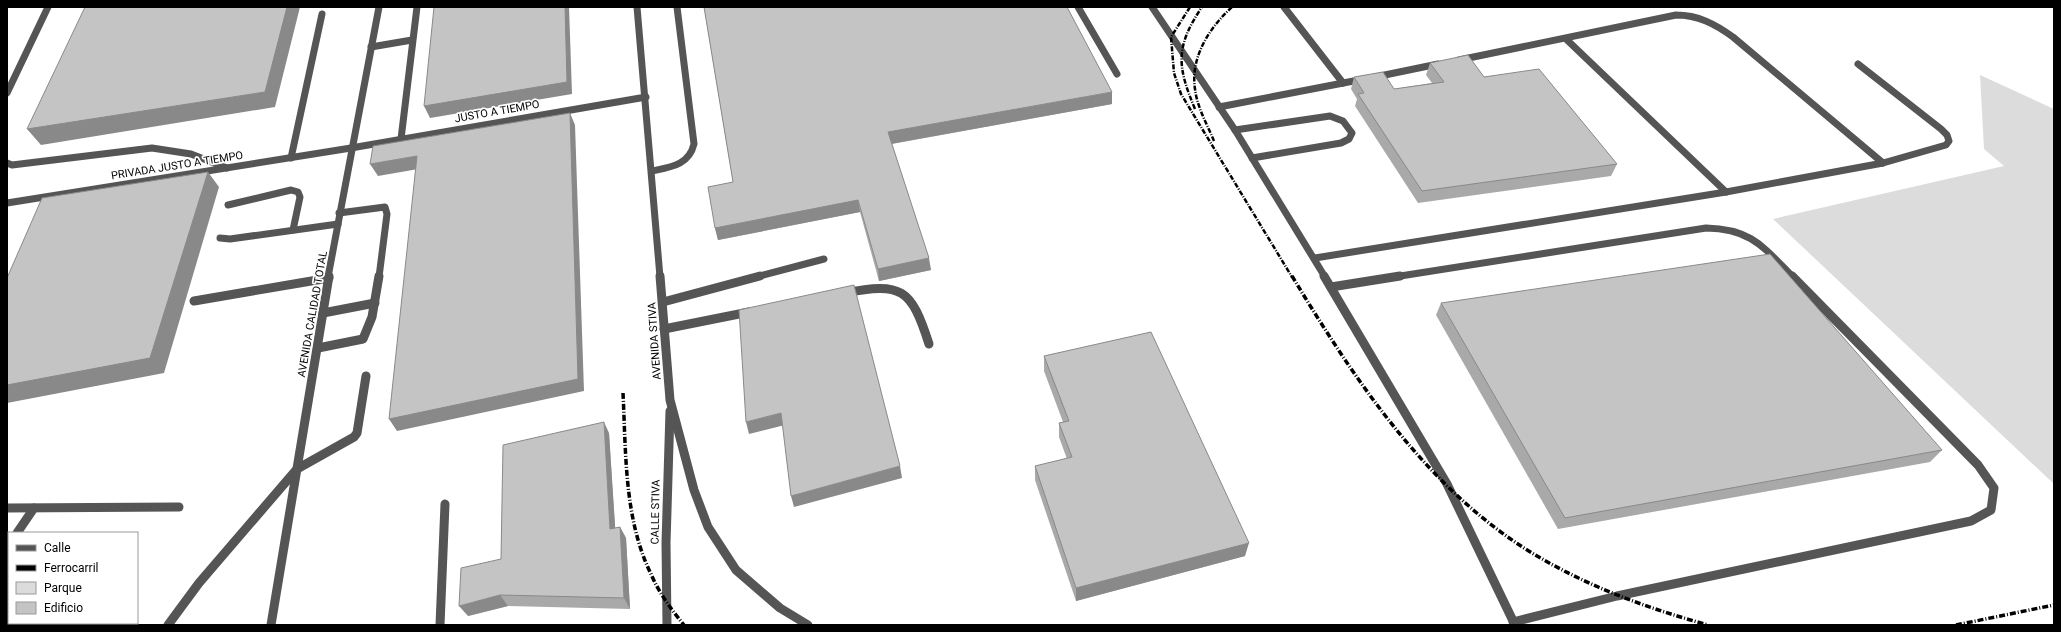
<svg xmlns="http://www.w3.org/2000/svg" width="2061" height="632" viewBox="0 0 2061 632" font-family="Roboto,sans-serif">
	<style>
		.green { fill: #dcdcdc }
		.lines { fill: none; stroke-linecap: round; stroke-linejoin: round }
		.service-far1 { stroke: #555; stroke-width: 7 }
		.service { stroke: #555; stroke-width: 9 }
		.minor-far1 { stroke: #555; stroke-width: 7 }
		.minor { stroke: #555; stroke-width: 9 }
		.rail-far1 { stroke: #000; stroke-width: 2.5; stroke-dasharray: 5 1.5 1 1.5; stroke-linecap: butt }
		.rail { stroke: #000; stroke-width: 3.5; stroke-dasharray: 6 2 1 2; stroke-linecap: butt }
		.wall { fill: #a9a9a9 }
		.shaded-wall { fill: #898989 }
		.building { fill: #c4c4c4; stroke: #898989 }
		.labels { text-anchor: middle; stroke-width: 3.5; stroke-linejoin: round; paint-order: stroke }
		.street-label { font-size: 11px; fill: #000; stroke: #fff }
	</style>
	<rect width="100%" height="100%" fill="#fff"/>
	<path class="green" d="M 1980,75 L 2054,109 L 2054,484 L 1773,219 L 2004,166 L 1984,149 Z"/>
	<g class="lines">
		<g class="service-far1">
			<path d="M 1078,7 L 1117,74"/>
			<path d="M 1152,7 L 1235,130 L 1325,277"/>
			<path d="M 1284,7 L 1343,83"/>
			<path d="M 1566,39 L 1726,192"/>
			<path d="M 371,47 L 412,40"/>
			<path d="M 1459,60 L 1676,15 C 1698,15 1715,24 1733,37 L 1883,163"/>
			<path d="M 1375,77 L 1438,64"/>
			<path d="M 7,93 L 48,7"/>
			<path d="M 1219,107 L 1364,79"/>
			<path d="M 1235,130 L 1330,116 L 1343,121 L 1352,133 L 1349,139 L 1341,143 L 1252,158"/>
			<path d="M 401,139 L 417,7"/>
			<path d="M 291,158 L 322,14"/>
			<path d="M 7,163 L 12,165 L 152,148 L 191,154 L 227,168"/>
			<path d="M 652,171 C 671,167 689,165 694,144 L 677,7"/>
			<path d="M 7,203 L 351,148 L 646,97"/>
			<path d="M 228,205 L 291,190 L 298,192 L 300,197 L 293,230"/>
			<path d="M 339,213 L 385,207 L 387,214 L 379,277"/>
			<path d="M 220,238 L 230,239 L 338,224"/>
			<path d="M 1315,258 L 1726,192 L 1883,163 L 1946,145 L 1949,141 L 1947,135 L 1941,129 L 1858,64"/>
			<path d="M 328,277 L 379,7"/>
			<path d="M 756,277 L 824,259"/>
			<path d="M 1394,277 L 1706,228 C 1752,229 1763,247 1793,277"/>
		</g>
		<g class="service">
			<path d="M 1324,276 L 1447,484 L 1515,625"/>
			<path d="M 1331,287 L 1400,276"/>
			<path d="M 844,293 C 902,282 911,288 929,344"/>
			<path d="M 194,301 L 329,278"/>
			<path d="M 663,302 L 760,276"/>
			<path d="M 323,313 L 375,303"/>
			<path d="M 664,329 L 749,312"/>
			<path d="M 318,348 L 363,339 L 372,317 L 379,276"/>
			<path d="M 1513,622 L 1617,596 L 1971,521 L 1991,510 L 1994,488 L 1978,465 L 1792,276"/>
			<path d="M 168,625 L 199,583 L 297,469 L 354,437 L 357,433 L 366,376"/>
			<path d="M 271,625 L 329,276"/>
			<path d="M 440,625 L 445,504"/>
		</g>
		<path class="minor-far1" d="M 637,7 L 660,277"/>
		<g class="minor">
			<path d="M 660,276 L 670,400 L 694,490 L 708,527 L 736,570 L 780,608 L 808,625"/>
			<path d="M 7,508 L 179,507"/>
			<path d="M 17,533 L 34,508"/>
			<path d="M 7,547 L 9,544"/>
			<path d="M 667,625 L 666,543 L 670,411"/>
		</g>
		<g class="rail-far1">
			<path d="M 1190,7 L 1171,37 L 1174,73 L 1181,94 L 1292,277"/>
			<path d="M 1195,109 C 1177,66 1175,47 1202,7"/>
			<path d="M 1214,141 C 1207,124 1197,107 1195,89 C 1190,57 1210,27 1232,7"/>
		</g>
		<g class="rail">
			<path d="M 1292,276 C 1353,377 1423,483 1524,548 C 1581,584 1643,607 1708,625"/>
			<path d="M 623,393 C 626,453 624,519 651,574 C 659,593 671,609 684,625"/>
			<path d="M 1956,625 L 2054,605"/>
		</g>
	</g>
	<g class="wall">
		<path d="M 704,7 L 1112,104 L 892,144 L 931,270 L 879,281 L 860,212 L 718,240 L 715,228 L 733,182 Z"/>
		<path d="M 1430,63 L 1484,77 L 1617,164 L 1611,176 L 1418,203 L 1355,106 L 1357,99 L 1351,89 L 1354,77 L 1394,89 L 1432,83 L 1426,75 Z"/>
		<path d="M 1441,303 L 1942,450 L 1930,462 L 1558,529 L 1436,315 Z"/>
		<path d="M 1044,356 L 1245,556 L 1076,601 L 1035,480 L 1035,466 L 1067,459 L 1059,437 L 1059,423 L 1063,422 L 1044,371 Z"/>
		<path d="M 609,433 L 615,528 L 620,527 L 626,538 L 630,609 L 508,606 L 468,616 L 501,559 Z"/>
	</g>
	<g class="shaded-wall">
		<path d="M 287,7 L 300,7 L 275,107 L 41,145 L 27,129 Z"/>
		<path d="M 565,7 L 569,7 L 572,94 L 430,118 L 424,106 Z"/>
		<path d="M 1112,92 L 1112,104 L 890,144 L 888,132 Z"/>
		<path d="M 570,113 L 575,125 L 584,391 L 397,431 L 389,419 Z"/>
		<path d="M 417,156 L 424,168 L 378,176 L 370,164 Z"/>
		<path d="M 208,172 L 219,187 L 164,373 L 7,403 L 7,385 Z"/>
		<path d="M 858,200 L 860,212 L 718,240 L 715,228 Z"/>
		<path d="M 929,258 L 931,270 L 879,281 L 878,269 Z"/>
		<path d="M 781,413 L 785,425 L 749,434 L 746,422 Z"/>
		<path d="M 604,422 L 609,433 L 616,540 L 610,529 Z"/>
		<path d="M 900,466 L 902,478 L 794,507 L 791,496 Z"/>
		<path d="M 620,527 L 626,538 L 630,609 L 624,598 Z"/>
		<path d="M 1249,543 L 1245,556 L 1076,601 L 1076,588 Z"/>
		<path d="M 500,595 L 508,606 L 468,616 L 459,606 Z"/>
	</g>
	<g class="building">
		<path d="M 85,7 L 287,7 L 265,92 L 27,129 Z"/>
		<path d="M 434,7 L 565,7 L 567,82 L 424,106 Z"/>
		<path d="M 704,7 L 1067,7 L 1112,92 L 888,132 L 929,258 L 878,269 L 858,200 L 715,228 L 708,187 L 733,182 Z"/>
		<path d="M 1468,55 L 1484,77 L 1539,69 L 1617,164 L 1422,191 L 1358,94 L 1364,93 L 1354,77 L 1383,72 L 1394,89 L 1444,82 L 1430,63 Z"/>
		<path d="M 570,113 L 578,379 L 389,419 L 417,156 L 370,164 L 373,146 Z"/>
		<path d="M 208,172 L 150,358 L 7,385 L 7,278 L 42,198 Z"/>
		<path d="M 1770,254 L 1942,450 L 1565,518 L 1441,303 Z"/>
		<path d="M 854,285 L 900,466 L 791,496 L 781,413 L 746,422 L 739,310 Z"/>
		<path d="M 1151,332 L 1249,543 L 1076,588 L 1035,466 L 1072,457 L 1059,423 L 1069,421 L 1044,356 Z"/>
		<path d="M 604,422 L 610,529 L 620,527 L 624,598 L 500,595 L 459,606 L 461,568 L 501,559 L 503,445 Z"/>
	</g>
	<g class="labels">
		<g class="street-label">
			<text transform="translate(497 111) rotate(-10)" y="4">JUSTO A TIEMPO</text>
			<text transform="translate(177 165) rotate(-9)" y="4">PRIVADA JUSTO A TIEMPO</text>
			<text transform="translate(312 314) rotate(-80)" y="4">AVENIDA CALIDAD TOTAL</text>
			<text transform="translate(654 341) rotate(-94)" y="4">AVENIDA STIVA</text>
			<text transform="translate(655 512) rotate(-89)" y="4">CALLE STIVA</text>
		</g>
	</g>
	<rect width="2061" height="632" fill="none" stroke="#000000" stroke-width="16"/>
	<rect x="8" y="532" width="130" height="92" fill="#ffffff" stroke="#999999"/>
	<rect x="16" y="545" width="20" height="6" fill="#555555" stroke="#999999"/>
	<text x="44" y="552" font-size="12" fill="#000000">Calle</text>
	<rect x="16" y="565" width="20" height="6" fill="#000000" stroke="#999999"/>
	<text x="44" y="572" font-size="12" fill="#000000">Ferrocarril</text>
	<rect x="16" y="582" width="20" height="12" fill="#dcdcdc" stroke="#999999"/>
	<text x="44" y="592" font-size="12" fill="#000000">Parque</text>
	<rect x="16" y="602" width="20" height="12" fill="#c4c4c4" stroke="#999999"/>
	<text x="44" y="612" font-size="12" fill="#000000">Edificio</text>
</svg>
